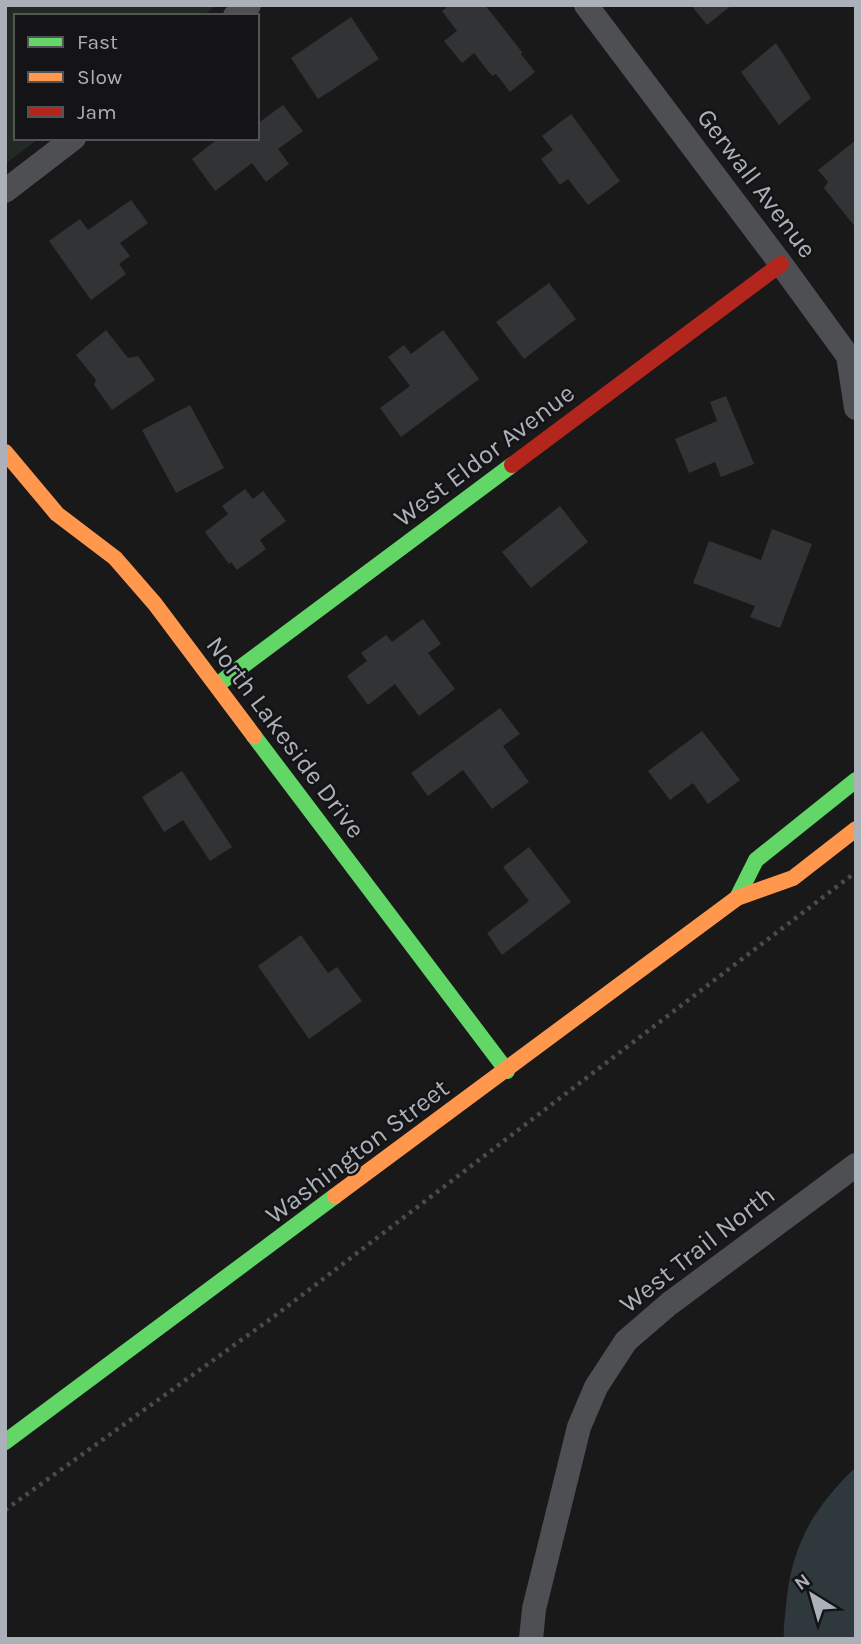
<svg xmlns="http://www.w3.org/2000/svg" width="861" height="1644" viewBox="0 0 861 1644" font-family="Karla,sans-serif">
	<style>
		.green { fill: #232a24 }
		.water { fill: #2f383d }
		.building { fill: #323334 }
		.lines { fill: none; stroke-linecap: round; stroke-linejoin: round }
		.path { stroke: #494b4d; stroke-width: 4.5; stroke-dasharray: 3.5 5; stroke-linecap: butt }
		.street { stroke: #4e4f52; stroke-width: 24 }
		.fast { stroke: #63d668; stroke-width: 16 }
		.slow { stroke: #ff974d; stroke-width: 16 }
		.jam { stroke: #b3261e; stroke-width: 16 }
		.labels { text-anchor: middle; stroke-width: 5; stroke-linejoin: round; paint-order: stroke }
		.street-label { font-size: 26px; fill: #acb1b9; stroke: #141416 }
	</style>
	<rect width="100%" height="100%" fill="#19191a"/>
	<path class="green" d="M 5,5 L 217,5 L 203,16 L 16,16 L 16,138 L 40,138 L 5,164 Z"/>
	<path class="water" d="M 856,1467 L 856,1639 L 784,1639 C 783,1628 785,1617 786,1606 C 791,1546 813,1508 856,1467 Z"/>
	<g class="building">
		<path d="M 450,5 L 485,5 L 522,52 L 521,54 L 535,72 L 510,92 L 496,74 L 492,76 L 474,53 L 462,63 L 444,41 L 457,31 L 442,11 Z"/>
		<path d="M 691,5 L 732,5 L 707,25 Z"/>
		<path d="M 351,17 L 379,59 L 318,99 L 291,58 Z"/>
		<path d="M 776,43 L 811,98 L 779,125 L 741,72 Z"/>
		<path d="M 283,105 L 303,131 L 278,149 L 289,164 L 266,182 L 252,163 L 215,191 L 192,159 L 219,138 L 224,141 L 227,138 L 257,138 L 257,124 Z"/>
		<path d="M 571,114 L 620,181 L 588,205 L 568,179 L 560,185 L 541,159 L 553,150 L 542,136 Z"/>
		<path d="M 856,140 L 856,228 L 824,188 L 828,182 L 818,170 Z"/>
		<path d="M 131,200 L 148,223 L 120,243 L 130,256 L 119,264 L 126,274 L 91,300 L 49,241 L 80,219 L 88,230 Z"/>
		<path d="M 549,283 L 576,319 L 524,359 L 496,322 Z"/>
		<path d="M 106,330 L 128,358 L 138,356 L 155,380 L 112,410 L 94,385 L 96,380 L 76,355 Z"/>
		<path d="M 443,330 L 479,379 L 401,437 L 380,408 L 410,386 L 388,357 L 404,345 L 411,354 Z"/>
		<path d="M 726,396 L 754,464 L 721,477 L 715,462 L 689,473 L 675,439 L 717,421 L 710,402 Z"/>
		<path d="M 190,405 L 224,468 L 176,493 L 142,430 Z"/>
		<path d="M 245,489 L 253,499 L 263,491 L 286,521 L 260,540 L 266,549 L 237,570 L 231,562 L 229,564 L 205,532 L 228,514 L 222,506 Z"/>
		<path d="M 560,506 L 588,542 L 531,588 L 502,552 Z"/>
		<path d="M 772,529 L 812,544 L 780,628 L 750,617 L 755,606 L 693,583 L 709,541 L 761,560 Z"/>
		<path d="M 423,619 L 441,644 L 428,653 L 455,689 L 419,716 L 395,684 L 368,705 L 347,676 L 367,661 L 361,653 L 386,635 L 392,642 Z"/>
		<path d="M 500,708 L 520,734 L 503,746 L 529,782 L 492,809 L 463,770 L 428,796 L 411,773 Z"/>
		<path d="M 702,731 L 740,780 L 708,804 L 693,783 L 670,800 L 648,771 Z"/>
		<path d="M 182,771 L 232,847 L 210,861 L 183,820 L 164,832 L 142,797 Z"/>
		<path d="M 529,847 L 571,902 L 502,955 L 487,933 L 529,901 L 503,867 Z"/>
		<path d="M 301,935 L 328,973 L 337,967 L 362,1001 L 309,1039 L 258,966 Z"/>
	</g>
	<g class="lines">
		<path class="path" d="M 5,1510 L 276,1315 L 856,872"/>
		<g class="street">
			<path d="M 586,5 L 781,264 L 848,356 L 856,408"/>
			<path d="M 235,16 L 249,5"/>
			<path d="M 5,191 L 74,138"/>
			<path d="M 531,1639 L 534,1609 L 579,1427 L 596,1387 L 626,1341 L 669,1304 L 856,1165"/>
		</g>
		<g class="fast">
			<path d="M 217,685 L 512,465"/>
			<path d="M 254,736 L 507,1071"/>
			<path d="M 737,898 L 756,860 L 856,780"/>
			<path d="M 5,1442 L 335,1196"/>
		</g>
		<g class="slow">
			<path d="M 5,452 L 57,514 L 115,558 L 155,604 L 254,736"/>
			<path d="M 335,1196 L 737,898 L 793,878 L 856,829"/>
		</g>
		<path class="jam" d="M 512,465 L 781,264"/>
	</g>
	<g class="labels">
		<g class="street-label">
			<text transform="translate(757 183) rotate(53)" y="9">Gerwall Avenue</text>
			<text transform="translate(484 455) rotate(-37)" y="9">West Eldor Avenue</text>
			<text transform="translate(286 737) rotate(53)" y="9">North Lakeside Drive</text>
			<text transform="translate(357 1151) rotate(-37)" y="9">Washington Street</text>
			<text transform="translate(697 1249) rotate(-38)" y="9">West Trail North</text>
		</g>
	</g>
	<rect width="861" height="1644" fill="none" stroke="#acb1b9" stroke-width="14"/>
	<rect x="14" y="14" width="245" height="126" fill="#141416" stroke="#515357" stroke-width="2"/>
	<rect x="28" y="37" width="35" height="10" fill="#63d668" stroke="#515357" stroke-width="2"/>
	<text x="77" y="49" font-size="21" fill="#acb1b9">Fast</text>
	<rect x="28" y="72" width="35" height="10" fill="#ff974d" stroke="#515357" stroke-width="2"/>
	<text x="77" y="84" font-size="21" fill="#acb1b9">Slow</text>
	<rect x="28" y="107" width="35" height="10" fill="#b3261e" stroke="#515357" stroke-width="2"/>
	<text x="77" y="119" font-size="21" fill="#acb1b9">Jam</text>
	<g transform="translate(812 1595) rotate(323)" stroke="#141416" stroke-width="5" paint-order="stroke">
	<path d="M0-5L12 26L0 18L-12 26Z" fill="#acb1b9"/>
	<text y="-10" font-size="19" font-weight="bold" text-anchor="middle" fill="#acb1b9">N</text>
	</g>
</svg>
